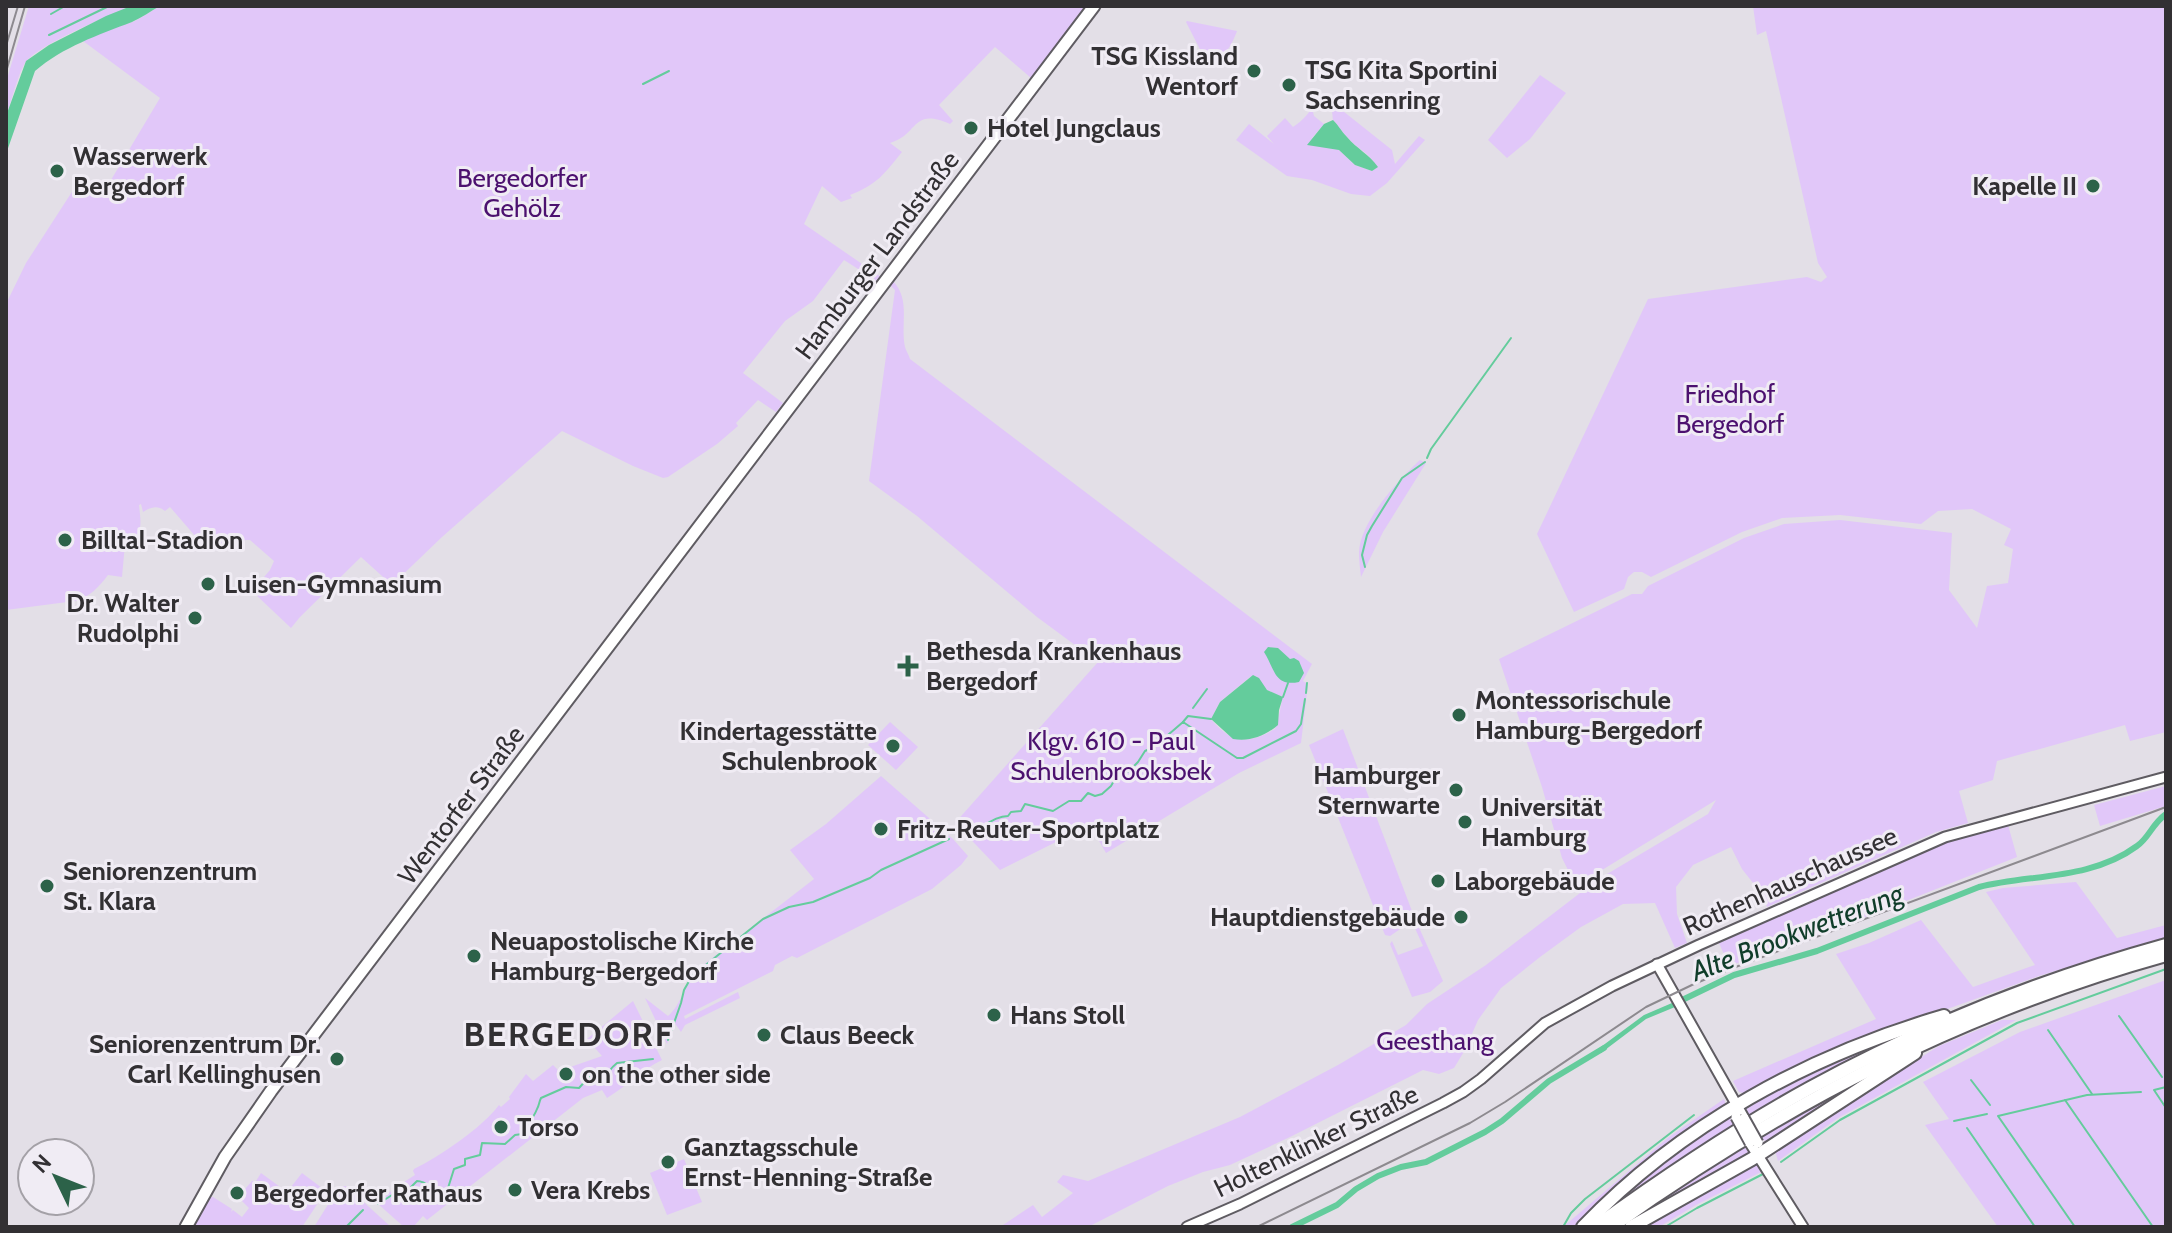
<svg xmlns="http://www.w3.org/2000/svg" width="2172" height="1233" viewBox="0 0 2172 1233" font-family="Cabin,sans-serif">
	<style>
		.green { fill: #e1c7f9; fill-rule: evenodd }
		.water { fill: #64cc9c }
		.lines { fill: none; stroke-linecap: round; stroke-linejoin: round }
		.stream { stroke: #64cc9c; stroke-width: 2 }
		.canal { stroke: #64cc9c; stroke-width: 6 }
		.secondary-casing { stroke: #5f5c62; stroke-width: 13 }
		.primary-casing { stroke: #5f5c62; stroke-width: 15 }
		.highway-casing { stroke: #5f5c62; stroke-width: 16 }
		.secondary { stroke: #fff; stroke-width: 9 }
		.primary { stroke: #fff; stroke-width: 11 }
		.highway { stroke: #fff; stroke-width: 12 }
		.tram { stroke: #8d8a8f; stroke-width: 2 }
		.rail { stroke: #8d8a8f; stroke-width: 2 }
		.secondary-bridge-casing { stroke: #5f5c62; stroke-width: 13; stroke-linecap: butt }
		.secondary-bridge { stroke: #fff; stroke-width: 9 }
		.poi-dot { fill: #2c6249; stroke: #f0ecf4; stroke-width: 3 }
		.labels { text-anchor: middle; stroke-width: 6; stroke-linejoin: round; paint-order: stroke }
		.poi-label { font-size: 26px; font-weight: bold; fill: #323033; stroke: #f0ecf4; text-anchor: start }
		.park-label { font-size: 26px; fill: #4c116f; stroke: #f0ecf4 }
		.street-label { font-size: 26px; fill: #323033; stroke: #f0ecf4 }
		.water-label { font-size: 28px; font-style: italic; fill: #103d2a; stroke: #f0ecf4 }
		.district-label { font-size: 34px; font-weight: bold; letter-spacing: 2px; fill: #323033; stroke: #f0ecf4 }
	</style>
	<rect width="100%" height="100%" fill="#e3dfe7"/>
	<g class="green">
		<path d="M 29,6 L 131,6 C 109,16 37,45 25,63 C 18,74 11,103 6,116 L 6,82 Z"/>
		<path d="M 160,6 L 1085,6 L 1031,78 L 995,47 L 939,105 L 953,121 L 950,124 C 911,107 919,135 890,143 L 902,152 C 884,174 878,184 850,195 L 852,198 L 841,202 L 822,186 L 804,224 L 881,277 L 877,281 L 844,260 L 813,301 L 785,321 L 743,373 L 783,403 L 776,412 L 758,400 L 736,423 L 738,426 L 717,444 L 668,477 L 663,478 L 633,466 L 562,431 L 442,537 L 392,585 L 361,557 L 300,617 L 291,628 L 252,591 L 270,570 L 274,561 L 250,540 L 246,540 L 226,549 L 201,537 L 196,537 L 170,507 L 165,511 C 158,505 151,507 143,512 L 141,504 L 139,505 C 141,524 144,535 125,544 L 122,577 L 108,575 C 98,588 91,596 75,601 L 6,610 L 6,304 L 26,263 L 79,181 L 102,195 L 160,98 L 83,41 L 110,29 L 135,21 Z"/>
		<path d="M 1753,6 L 2166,6 L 2166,732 L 2130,741 L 2125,725 L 1997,761 L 1993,780 L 1959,791 L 1968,823 L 1936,832 L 1767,907 L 1761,893 L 1742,869 L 1731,847 L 1693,865 L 1676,887 L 1677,914 L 1687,943 L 1675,948 L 1655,903 L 1623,904 L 1581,927 L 1540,957 L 1501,988 L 1478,1020 L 1465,1050 L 1454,1068 L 1439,1074 L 1423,1070 L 1290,1137 L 1230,1165 L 1203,1172 L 1168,1186 L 1088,1227 L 1000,1227 L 1033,1205 L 1042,1217 L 1073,1193 L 1057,1182 L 1063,1175 L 1088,1181 L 1240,1117 L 1338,1065 L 1406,1025 L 1427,1004 L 1486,965 L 1597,880 L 1708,814 L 1716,800 L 1576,886 L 1562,858 L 1542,787 L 1499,659 L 1632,594 L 1642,594 L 1648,586 L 1744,538 L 1784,524 L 1840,520 L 1952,533 L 1949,590 L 1977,628 L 1987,586 L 2008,583 L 2013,549 L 2004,545 L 2011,529 L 1972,509 L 1938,511 L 1921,524 L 1840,515 L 1782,518 L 1742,532 L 1651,577 L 1642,572 L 1634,572 L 1628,577 L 1624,589 L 1574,612 L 1537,534 L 1648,299 L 1807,277 L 1821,282 L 1827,277 L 1818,263 L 1766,31 L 1757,35 Z"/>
		<path d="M 1187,21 L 1237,31 C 1231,47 1224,60 1206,61 L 1186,22 Z"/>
		<path d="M 1540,75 L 1566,93 L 1530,139 L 1507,158 L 1488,140 Z"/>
		<path d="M 1319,92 L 1392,150 L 1395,164 L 1419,136 L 1425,140 L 1387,183 L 1370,196 L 1351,194 L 1312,180 L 1287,176 L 1236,140 L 1249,124 L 1274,144 L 1267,136 L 1285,118 L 1293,127 C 1304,120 1310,112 1316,101 L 1317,105 L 1313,112 L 1314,116 L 1324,124 L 1312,138 L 1339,150 L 1355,165 L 1372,171 L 1377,167 C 1369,152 1357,149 1347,137 C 1341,131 1339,126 1333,120 C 1332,111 1333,105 1322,103 Z"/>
		<path d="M 893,281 C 911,300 900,324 905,347 C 906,351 909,355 910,359 L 1312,664 L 1303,681 L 1308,684 L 1301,743 L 1239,773 L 1106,853 L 1090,825 L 1000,870 L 955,823 L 1098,662 L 1037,617 L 917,516 L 869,481 L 895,290 L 890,285 ZM 1256,676 L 1267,690 L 1282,697 C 1282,704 1278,720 1275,729 C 1248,744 1231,744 1211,719 L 1220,702 L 1250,677 Z"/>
		<path d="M 1420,460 L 1426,463 L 1383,532 L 1361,577 C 1360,569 1359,560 1359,552 C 1360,522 1399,479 1420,460 Z"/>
		<path d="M 890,722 L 918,747 L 896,770 L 868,745 Z"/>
		<path d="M 1343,729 L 1415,919 L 1390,936 L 1385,935 L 1309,745 Z"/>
		<path d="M 881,776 L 953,839 L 968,856 L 961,865 L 932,889 L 797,958 L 792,956 L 775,965 L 773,971 L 684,1016 L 685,1019 L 738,992 L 740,998 L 685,1025 L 681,1032 L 674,1022 L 667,1044 L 645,998 L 668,1016 C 682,1004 685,983 698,969 L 814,879 L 790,850 L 826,824 Z"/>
		<path d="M 2166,786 L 2166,806 L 2100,826 L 2094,805 Z"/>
		<path d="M 2008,825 L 2017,857 L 1863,918 L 1729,966 L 1719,943 L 1926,849 L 1967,834 Z"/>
		<path d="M 2076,882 L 2117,938 L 2166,925 L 2166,937 L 2039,976 L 1878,1034 L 1748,1094 L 1739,1092 L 1733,1081 L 1876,1019 L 1836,954 L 1869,943 L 1921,920 L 1973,987 L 2035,965 L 1986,892 L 2003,888 Z"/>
		<path d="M 1417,923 L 1443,981 L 1430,992 L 1412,997 L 1390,944 L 1392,941 L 1398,955 L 1423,946 L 1414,926 Z"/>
		<path d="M 2166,980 L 2166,1227 L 1998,1227 L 1925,1125 L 1949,1119 L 1923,1082 L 2020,1032 Z"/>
		<path d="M 633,1001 L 662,1060 C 641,1070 627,1086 607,1098 L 602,1090 L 583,1098 L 427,1220 L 423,1216 L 413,1227 L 404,1227 L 377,1203 L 396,1187 L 415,1175 L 413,1171 L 414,1169 C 439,1157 483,1127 499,1105 L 501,1107 L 510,1099 L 509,1097 L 526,1074 L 533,1081 L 553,1065 L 559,1071 L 602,1056 L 587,1039 Z"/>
		<path d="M 2002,1020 L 2016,1020 L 1838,1118 L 1778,1161 L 1775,1150 L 1782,1144 L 1939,1046 Z"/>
		<path d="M 1913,1029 L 1750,1116 L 1746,1111 L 1749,1104 L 1826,1063 Z"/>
		<path d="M 1871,1075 L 1770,1142 L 1763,1140 L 1760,1135 Z"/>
		<path d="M 1724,1099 L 1726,1105 L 1722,1109 L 1617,1185 L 1573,1227 L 1563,1227 L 1669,1137 Z"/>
		<path d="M 1728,1117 L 1735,1125 L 1609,1207 L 1672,1152 Z"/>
		<path d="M 1744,1145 L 1749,1154 L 1633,1219 L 1736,1149 Z"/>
		<path d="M 684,1159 L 702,1202 L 667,1215 L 650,1173 Z"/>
		<path d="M 1753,1163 L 1759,1166 L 1763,1171 L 1696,1205 L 1659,1227 L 1640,1227 Z"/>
		<path d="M 261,1173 L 287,1192 L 302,1173 L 326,1191 L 302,1227 L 193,1227 L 208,1198 L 213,1197 L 232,1209 L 231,1212 L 233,1210 L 242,1217 L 249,1208 L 239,1198 L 246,1193 L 245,1189 L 252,1181 L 256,1181 Z"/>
		<path d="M 346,1186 L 391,1227 L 314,1227 L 339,1187 Z"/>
	</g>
	<g class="water">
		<path d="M 131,6 L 160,6 C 151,11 141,18 132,22 C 98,35 63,47 35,71 L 6,154 L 6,116 L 26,61 L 49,45 L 106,16 Z"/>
		<path d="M 1333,120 C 1339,126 1341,131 1347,137 C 1357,149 1369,154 1378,167 L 1372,171 L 1355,165 L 1339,150 L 1307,145 L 1324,124 Z"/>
		<path d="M 1268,647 L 1278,648 L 1290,659 L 1294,658 L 1299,661 L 1304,673 L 1299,682 C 1274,687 1275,669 1264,652 Z"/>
		<path d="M 1253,675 L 1259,678 L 1267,690 L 1283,697 L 1279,710 L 1278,725 C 1265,736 1250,742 1233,739 L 1211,719 L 1220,702 Z"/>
		<path d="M 1672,1003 L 1675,1007 L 1646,1019 L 1601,1053 L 1594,1052 L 1644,1015 Z"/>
	</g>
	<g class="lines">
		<g class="stream">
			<path d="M 51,14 L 65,6"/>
			<path d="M 49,35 L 109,6"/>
			<path d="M 643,84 L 669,71"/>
			<path d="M 1427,458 L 1431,449 L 1511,338"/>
			<path d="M 1365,567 L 1362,555 L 1367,535 L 1372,526 L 1402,478 L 1425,462"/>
			<path d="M 1306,693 L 1307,683"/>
			<path d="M 1283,697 L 1288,683"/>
			<path d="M 1193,708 L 1207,689"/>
			<path d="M 1183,722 L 1188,716 L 1211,719"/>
			<path d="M 969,832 C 983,829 993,816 1008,816 L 1011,812 L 1021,811 L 1025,804 L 1053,811 L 1069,801 L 1081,801 L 1088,793 L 1095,796 L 1102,794 L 1111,786 L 1115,779 L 1129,771 L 1138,762 L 1145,751 L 1154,747 L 1183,722 L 1237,758 L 1243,758 L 1296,731 L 1301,724 L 1305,699"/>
			<path d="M 2119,1016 L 2162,1077"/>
			<path d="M 2048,1030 L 2092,1094"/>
			<path d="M 668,1040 L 681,1003 L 684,990 L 692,976 L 763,919 L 789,907 L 813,902 L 870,878 L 881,870 L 949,839"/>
			<path d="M 1971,1080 L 1990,1105"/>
			<path d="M 2166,1087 L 2154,1090 L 2166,1108"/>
			<path d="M 2065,1100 L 2153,1227"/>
			<path d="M 1954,1121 L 1987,1114"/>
			<path d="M 1967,1128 L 2035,1227"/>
			<path d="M 1781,1162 L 1840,1120 L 2017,1023 L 2166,969"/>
			<path d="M 378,1204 L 392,1195 L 412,1198 L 414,1194 L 410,1188 L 417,1181 C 428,1181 433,1192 444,1193 L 448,1188 L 454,1169 L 465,1165 L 465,1159 L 480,1155 L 482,1143 L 505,1144 L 515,1135 L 522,1134 C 527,1126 534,1117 537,1109 C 539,1106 539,1102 541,1098 L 566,1087 L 579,1088 L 589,1077 C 610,1081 604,1073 617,1063 L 653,1059"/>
			<path d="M 346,1227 L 363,1210"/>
			<path d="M 1563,1227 L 1571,1213 L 1585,1199 L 1694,1115"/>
			<path d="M 1665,1227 L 1697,1208 L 1763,1174"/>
			<path d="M 2075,1227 L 1998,1116 L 2087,1095 L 2141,1092"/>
		</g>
		<g class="canal">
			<path d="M 1678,1002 L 1734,975 L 1817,951 L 1979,887 C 2031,874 2091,880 2137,846 C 2149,838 2152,824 2166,814"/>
			<path d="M 1292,1227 L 1337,1205 L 1356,1189 L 1378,1176 L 1401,1167 L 1426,1162 L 1485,1132 L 1502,1121 L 1549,1081 L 1604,1048"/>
		</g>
		<g class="secondary-casing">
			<g id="secondary">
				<path d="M 1657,964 L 1744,1118"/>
				<path d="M 1750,1143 L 1803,1227"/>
				<path d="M 1187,1227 L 1240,1204 L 1443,1103 L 1463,1092 L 1481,1079 L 1545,1023 L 1612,986 L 1699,945 L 1945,837 L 2166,777"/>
			</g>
		</g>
		<g class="primary-casing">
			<path id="primary" d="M 186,1227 L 225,1157 L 271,1091 L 1094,6"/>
		</g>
		<g class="highway-casing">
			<g id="highway">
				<path d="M 1583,1227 C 1680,1125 1810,1055 1944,1016"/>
				<path d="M 1595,1227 C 1664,1177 1735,1129 1810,1088 C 1922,1027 2043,979 2166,945"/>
				<path d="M 1611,1227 C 1784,1104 1961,1012 2166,955"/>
				<path d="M 1631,1227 L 1752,1159 L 1915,1053"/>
			</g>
		</g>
		<use href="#secondary" class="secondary"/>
		<use href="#primary" class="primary"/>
		<use href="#highway" class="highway"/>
		<path class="tram" d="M 6,46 L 18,6"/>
		<g class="rail">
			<path d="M 6,72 L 25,6"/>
			<path d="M 1257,1227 L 1470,1123 L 1505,1102 L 1646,1007 L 1694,984 L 1733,968 L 2166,807"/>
		</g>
		<g class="secondary-bridge-casing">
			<g id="secondary-bridge">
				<path d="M 1736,1117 L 1750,1143"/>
				<path d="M 1744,1118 L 1758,1143"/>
			</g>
		</g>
		<use href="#secondary-bridge" class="secondary-bridge"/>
	</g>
	<g class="poi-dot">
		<circle cx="1254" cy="71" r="8"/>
		<circle cx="1289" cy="85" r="8"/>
		<circle cx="971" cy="128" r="8"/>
		<circle cx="57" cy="171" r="8"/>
		<circle cx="2093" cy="186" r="8"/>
		<circle cx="65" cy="540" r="8"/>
		<circle cx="208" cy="584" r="8"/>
		<circle cx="195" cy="618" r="8"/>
		<path d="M904 654h8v8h8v8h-8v8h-8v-8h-8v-8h8z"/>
		<circle cx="1459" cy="715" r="8"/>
		<circle cx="893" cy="746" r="8"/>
		<circle cx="1456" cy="790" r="8"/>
		<circle cx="1465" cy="822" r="8"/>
		<circle cx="881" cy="829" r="8"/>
		<circle cx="1438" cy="881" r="8"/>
		<circle cx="47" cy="886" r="8"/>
		<circle cx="1461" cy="917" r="8"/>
		<circle cx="474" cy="956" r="8"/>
		<circle cx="994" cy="1015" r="8"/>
		<circle cx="764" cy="1035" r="8"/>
		<circle cx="337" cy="1059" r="8"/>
		<circle cx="566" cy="1074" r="8"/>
		<circle cx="501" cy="1127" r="8"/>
		<circle cx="668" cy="1162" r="8"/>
		<circle cx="515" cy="1190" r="8"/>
		<circle cx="237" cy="1193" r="8"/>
	</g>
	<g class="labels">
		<g class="poi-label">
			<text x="1238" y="65" text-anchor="end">TSG Kissland<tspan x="1238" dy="30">Wentorf</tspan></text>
			<text x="1305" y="79">TSG Kita Sportini<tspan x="1305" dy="30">Sachsenring</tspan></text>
			<text x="987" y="137">Hotel Jungclaus</text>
			<text x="73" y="165">Wasserwerk<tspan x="73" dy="30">Bergedorf</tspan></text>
			<text x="2077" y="195" text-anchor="end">Kapelle II</text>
			<text x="81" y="549">Billtal-Stadion</text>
			<text x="224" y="593">Luisen-Gymnasium</text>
			<text x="179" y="612" text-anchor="end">Dr. Walter<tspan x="179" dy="30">Rudolphi</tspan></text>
			<text x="926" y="660">Bethesda Krankenhaus<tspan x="926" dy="30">Bergedorf</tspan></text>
			<text x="1475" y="709">Montessorischule<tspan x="1475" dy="30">Hamburg-Bergedorf</tspan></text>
			<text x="877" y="740" text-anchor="end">Kindertagesstätte<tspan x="877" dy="30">Schulenbrook</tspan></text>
			<text x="1440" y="784" text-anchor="end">Hamburger<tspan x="1440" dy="30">Sternwarte</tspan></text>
			<text x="1481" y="816">Universität<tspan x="1481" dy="30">Hamburg</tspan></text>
			<text x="897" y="838">Fritz-Reuter-Sportplatz</text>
			<text x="63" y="880">Seniorenzentrum<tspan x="63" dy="30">St. Klara</tspan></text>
			<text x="1454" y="890">Laborgebäude</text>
			<text x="1445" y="926" text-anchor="end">Hauptdienstgebäude</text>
			<text x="490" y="950">Neuapostolische Kirche<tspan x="490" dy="30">Hamburg-Bergedorf</tspan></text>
			<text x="1010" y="1024">Hans Stoll</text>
			<text x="780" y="1044">Claus Beeck</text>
			<text x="321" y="1053" text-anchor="end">Seniorenzentrum Dr.<tspan x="321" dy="30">Carl Kellinghusen</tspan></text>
			<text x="582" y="1083">on the other side</text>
			<text x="517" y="1136">Torso</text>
			<text x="684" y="1156">Ganztagsschule<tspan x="684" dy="30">Ernst-Henning-Straße</tspan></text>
			<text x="531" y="1199">Vera Krebs</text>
			<text x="253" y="1202">Bergedorfer Rathaus</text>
		</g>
		<g class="park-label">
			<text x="522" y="187">Bergedorfer<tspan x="522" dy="30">Gehölz</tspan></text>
			<text x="1730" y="403">Friedhof<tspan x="1730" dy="30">Bergedorf</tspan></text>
			<text x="1111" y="750">Klgv. 610 - Paul<tspan x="1111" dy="30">Schulenbrooksbek</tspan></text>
			<text x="1435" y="1050">Geesthang</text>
		</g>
		<g class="street-label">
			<text transform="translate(877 255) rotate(-53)" y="9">Hamburger Landstraße</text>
			<text transform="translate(461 805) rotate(-53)" y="9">Wentorfer Straße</text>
			<text transform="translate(1790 881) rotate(-24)" y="9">Rothenhauschaussee</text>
			<text transform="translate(1316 1141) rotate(-26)" y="9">Holtenklinker Straße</text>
		</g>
		<g class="water-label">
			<text transform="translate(1797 932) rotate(-21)" y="10">Alte Brookwetterung</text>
		</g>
		<g class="district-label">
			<text x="569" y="1046">BERGEDORF</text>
		</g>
	</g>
	<rect width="2172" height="1233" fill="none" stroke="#323033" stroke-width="16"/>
	<g transform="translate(56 1177) rotate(313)"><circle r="38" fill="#f0ecf4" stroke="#a4a1a7" stroke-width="2"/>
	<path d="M0-6L14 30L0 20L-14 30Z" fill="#2c6249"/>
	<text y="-12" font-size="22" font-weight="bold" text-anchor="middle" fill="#323033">N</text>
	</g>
</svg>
